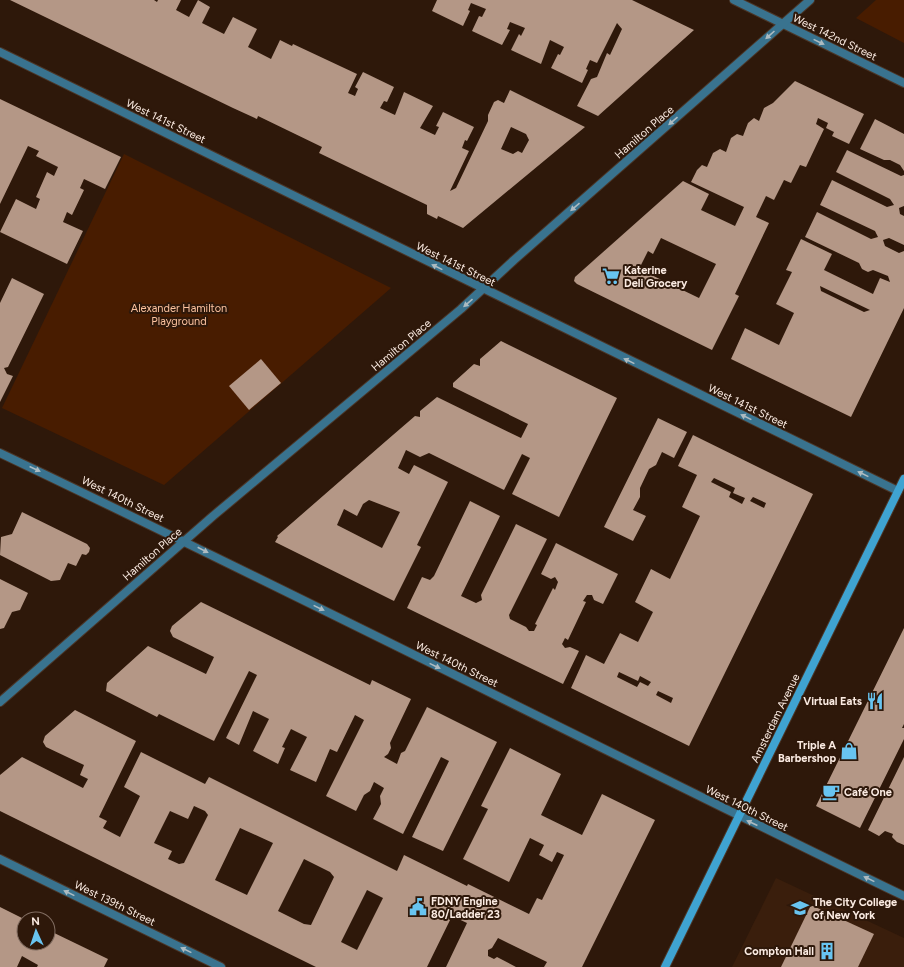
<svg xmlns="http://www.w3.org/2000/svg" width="904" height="967" viewBox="0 0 904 967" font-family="Figtree,sans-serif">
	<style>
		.built { fill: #3a1e0c }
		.green { fill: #481c00 }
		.building { fill: #b49786; fill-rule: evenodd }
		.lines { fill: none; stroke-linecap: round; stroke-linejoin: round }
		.street-casing { stroke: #4b3628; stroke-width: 10 }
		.secondary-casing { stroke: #4b3628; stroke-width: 10 }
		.street { stroke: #39738f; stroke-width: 8 }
		.secondary { stroke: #3fa3d1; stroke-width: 8 }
		.oneway { fill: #adbbc1 }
		.labels { text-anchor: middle; stroke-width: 4; stroke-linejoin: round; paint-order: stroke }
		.street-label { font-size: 11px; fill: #fbebe2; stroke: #2e180a }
		.poi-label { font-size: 11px; font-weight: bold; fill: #fbebe2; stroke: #2e180a; text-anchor: start }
		.park-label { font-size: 11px; fill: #fcc29f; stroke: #2e180a }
	</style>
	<rect width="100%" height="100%" fill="#2e180a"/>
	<path class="built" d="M 776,878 L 904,938 L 904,967 L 732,967 Z"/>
	<g class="green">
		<path d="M 876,0 L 904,0 L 904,43 L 856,18 Z"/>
		<path d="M 124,154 L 391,288 L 164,485 L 2,408 Z"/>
	</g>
	<g class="building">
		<path d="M 10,0 L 154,0 L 157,2 L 158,0 L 181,0 L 176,10 L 189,17 L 198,0 L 210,7 L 202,23 L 224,34 L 233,17 L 257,29 L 248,47 L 271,59 L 280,40 L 292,46 L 293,44 L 357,74 L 348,93 L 355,96 L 358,89 L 355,87 L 363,72 L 394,87 L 387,102 L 384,101 L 380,108 L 395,115 L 404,92 L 433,106 L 420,128 L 435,135 L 439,127 L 436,126 L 443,112 L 474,127 L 467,141 L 465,140 L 462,148 L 469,151 L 450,191 L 456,188 L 488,121 L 488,115 L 494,102 L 498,100 L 504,103 L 510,90 L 585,127 L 463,228 L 438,216 L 437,219 L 427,214 L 427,205 L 319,153 L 322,147 L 258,116 L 257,119 L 233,108 ZM 511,127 L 526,134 L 529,140 L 522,153 L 518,151 L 513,154 L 501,149 Z"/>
		<path d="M 437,0 L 632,0 L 694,30 L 598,116 L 577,106 L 591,79 L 597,77 L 607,53 L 610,55 L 622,29 L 617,23 L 597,63 L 590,60 L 586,69 L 588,70 L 582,83 L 551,68 L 558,54 L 560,55 L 564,47 L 550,40 L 541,64 L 511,50 L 519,34 L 521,36 L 525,28 L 510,22 L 507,29 L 510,30 L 502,45 L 472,31 L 479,16 L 482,17 L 486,9 L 471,3 L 468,10 L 470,11 L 463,26 L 432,11 Z"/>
		<path d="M 795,81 L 864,114 L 849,144 L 832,136 L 834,132 L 826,128 L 828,123 L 818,118 L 816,124 L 824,129 L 806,167 L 800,165 L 791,183 L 784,180 L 774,200 L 766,196 L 756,217 L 769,223 L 735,294 L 739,296 L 712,350 L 577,284 L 574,281 L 575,277 L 683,181 L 709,194 L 701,210 L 735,226 L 744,207 L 691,182 L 697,170 L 702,165 L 707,167 L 713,153 L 720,149 L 726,152 L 731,138 L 737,134 L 743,136 L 748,123 L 754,118 L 759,121 L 764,108 L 773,103 ZM 661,238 L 716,264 L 699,298 L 639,269 L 648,251 L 653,254 Z"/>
		<path d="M 0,99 L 121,157 L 105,189 L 84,179 L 80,188 L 84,190 L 72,215 L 67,212 L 63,222 L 83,231 L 67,264 L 0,232 L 16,199 L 36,209 L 40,199 L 36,197 L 47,172 L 54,176 L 58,167 L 36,156 L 39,151 L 28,146 L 0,204 Z"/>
		<path d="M 875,119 L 904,134 L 904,171 L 900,165 L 890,160 L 884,160 L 860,149 Z"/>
		<path d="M 847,150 L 901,176 L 904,175 L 904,206 L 899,208 L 900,214 L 904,216 L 904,245 L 889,238 L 883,240 L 885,246 L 899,253 L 904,251 L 904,308 L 851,417 L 731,359 L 745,328 L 779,345 L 794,313 L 776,304 L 792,272 L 786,270 L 801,239 L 832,254 L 824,270 L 873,294 L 880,278 L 890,282 L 888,276 L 873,270 L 868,272 L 862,269 L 859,263 L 805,237 L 817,212 L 871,239 L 878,237 L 875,231 L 820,205 L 832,180 L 887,207 L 894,205 L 890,199 L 836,172 ZM 820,286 L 870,310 L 864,312 L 821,291 Z"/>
		<path d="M 12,278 L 44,294 L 8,367 L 4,368 L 7,374 L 13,376 L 0,402 L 0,303 Z"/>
		<path d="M 501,341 L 617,398 L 559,517 L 512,494 L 530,458 L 522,454 L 504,490 L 429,453 L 420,457 L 406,450 L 398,468 L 409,474 L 414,465 L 448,482 L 417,545 L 421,547 L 394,601 L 275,542 L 278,537 L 277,536 L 386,441 L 415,416 L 420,417 L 420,411 L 437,397 L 521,438 L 528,424 L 453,387 L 453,383 L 474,364 L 480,366 L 480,359 ZM 369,500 L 400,512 L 382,548 L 337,525 L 344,509 L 357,516 L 363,504 Z"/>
		<path d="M 261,359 L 281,383 L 249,410 L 229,386 Z"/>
		<path d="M 658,418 L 687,432 L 674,458 L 662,452 L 656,465 L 649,469 L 640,488 L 640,497 L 633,510 L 646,516 L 633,541 L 604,527 Z"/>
		<path d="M 693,435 L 813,494 L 689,746 L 571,688 L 586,655 L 604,664 L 620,633 L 638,642 L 653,612 L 635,602 L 651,569 L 670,579 L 700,516 L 682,507 L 697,475 L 678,466 ZM 714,478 L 735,488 L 733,493 L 745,498 L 742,504 L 729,497 L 731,492 L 711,482 ZM 753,497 L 766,503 L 764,508 L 750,501 ZM 619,672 L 638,681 L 640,676 L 651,682 L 648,686 L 640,682 L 637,687 L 617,677 ZM 658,691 L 673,698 L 671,703 L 656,695 Z"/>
		<path d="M 470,501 L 500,516 L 461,596 L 476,603 L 482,600 L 481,595 L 516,524 L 547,539 L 509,615 L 510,619 L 526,627 L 529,631 L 534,631 L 537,625 L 535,624 L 553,588 L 555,590 L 558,582 L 555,577 L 551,579 L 541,574 L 556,543 L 618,574 L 603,604 L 594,600 L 592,595 L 587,595 L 583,601 L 586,602 L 568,640 L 565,638 L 562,644 L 565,648 L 570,647 L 579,651 L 563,684 L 407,608 L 422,577 L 430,580 L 434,576 Z"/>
		<path d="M 22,512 L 87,544 L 90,548 L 89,552 L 86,555 L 82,554 L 76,566 L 68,563 L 60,580 L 51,581 L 0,555 L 1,537 L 12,534 Z"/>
		<path d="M 0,579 L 28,593 L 20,610 L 12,612 L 4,628 L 0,629 Z"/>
		<path d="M 201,602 L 370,685 L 372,680 L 411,699 L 390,743 L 391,748 L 388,754 L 384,757 L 397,764 L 401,753 L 405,751 L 427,707 L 497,742 L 443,851 L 412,837 L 449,761 L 441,757 L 403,834 L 373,819 L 381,804 L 380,796 L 384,788 L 374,782 L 370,791 L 364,795 L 356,811 L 326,796 L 364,720 L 355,715 L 337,752 L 330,749 L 316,782 L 290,770 L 307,737 L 291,729 L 282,747 L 285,748 L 278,764 L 253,751 L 269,719 L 253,711 L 239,745 L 226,738 L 257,675 L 249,671 L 214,741 L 159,714 L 157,717 L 106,691 L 107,683 L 148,646 L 206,674 L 214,657 L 173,637 L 170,631 L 172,626 Z"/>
		<path d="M 904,628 L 904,724 L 902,728 L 904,728 L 904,739 L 860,828 L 816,806 Z"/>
		<path d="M 75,710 L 136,741 L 99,817 L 107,821 L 103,828 L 120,837 L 140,796 L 124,787 L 141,752 L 205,784 L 209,777 L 397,871 L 404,855 L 467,886 L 468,884 L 529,914 L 537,898 L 542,900 L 564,855 L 557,852 L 552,862 L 539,855 L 544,845 L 530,838 L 509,882 L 463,859 L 488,809 L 481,806 L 510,748 L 561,774 L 541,815 L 582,835 L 602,794 L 655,820 L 582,967 L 544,967 L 547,962 L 498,938 L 492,948 L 488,950 L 488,956 L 494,959 L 497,957 L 516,967 L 446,967 L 467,923 L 452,916 L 427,967 L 316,967 L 0,811 L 0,775 L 22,757 L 83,788 L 88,779 L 80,775 L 84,765 L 46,747 L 43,742 L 45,736 ZM 194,806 L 205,811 L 208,815 L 184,863 L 179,864 L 168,859 L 172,851 L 154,843 L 170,811 L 188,819 ZM 240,828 L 273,843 L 247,895 L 215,880 ZM 304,859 L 330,872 L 334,877 L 311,925 L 304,924 L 278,911 ZM 367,890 L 383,898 L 357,950 L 341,942 Z"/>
		<path d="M 904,757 L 904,845 L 897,842 L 892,837 L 893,834 L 885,831 L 879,836 L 868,830 Z"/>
		<path d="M 811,905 L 874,934 L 858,967 L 781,967 Z"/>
		<path d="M 0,907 L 24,919 L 24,943 L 48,943 L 48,930 L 108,959 L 104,967 L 37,967 L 38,965 L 22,956 L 17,967 L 0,967 Z"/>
	</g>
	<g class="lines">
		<g class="street-casing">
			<g id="street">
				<path d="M 734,0 L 904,83"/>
				<path d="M 0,52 L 898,491"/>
				<path d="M 0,453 C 303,597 602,750 904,896"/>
				<path d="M 0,702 L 213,516 L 461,309 L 514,260 L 810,0"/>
				<path d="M 0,859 L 221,967"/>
			</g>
		</g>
		<g class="secondary-casing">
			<path id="secondary" d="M 665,967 L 904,479"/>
		</g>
		<use href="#street" class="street"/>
		<use href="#secondary" class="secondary"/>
	</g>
	<defs><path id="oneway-solid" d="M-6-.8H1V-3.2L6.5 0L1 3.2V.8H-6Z"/></defs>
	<g class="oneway">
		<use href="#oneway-solid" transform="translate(770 35) rotate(138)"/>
		<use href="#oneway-solid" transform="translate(819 42) rotate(26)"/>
		<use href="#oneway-solid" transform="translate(673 121) rotate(139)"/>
		<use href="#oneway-solid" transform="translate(575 207) rotate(139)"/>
		<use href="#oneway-solid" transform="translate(437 267) rotate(-154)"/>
		<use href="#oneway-solid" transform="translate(468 303) rotate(139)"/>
		<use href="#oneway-solid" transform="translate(629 361) rotate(-154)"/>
		<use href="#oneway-solid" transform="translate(746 417) rotate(-154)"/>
		<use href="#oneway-solid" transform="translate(35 469) rotate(25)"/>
		<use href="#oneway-solid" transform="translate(863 474) rotate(-154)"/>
		<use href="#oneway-solid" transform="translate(203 550) rotate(27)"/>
		<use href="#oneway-solid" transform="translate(319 608) rotate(26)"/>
		<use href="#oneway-solid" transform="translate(435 666) rotate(26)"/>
		<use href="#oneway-solid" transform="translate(752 823) rotate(-155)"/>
		<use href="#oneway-solid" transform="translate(869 879) rotate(-154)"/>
		<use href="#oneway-solid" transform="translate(69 893) rotate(-154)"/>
		<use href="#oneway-solid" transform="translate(186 950) rotate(-154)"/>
	</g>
	<defs>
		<g id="supermarket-bare" transform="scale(1.38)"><path d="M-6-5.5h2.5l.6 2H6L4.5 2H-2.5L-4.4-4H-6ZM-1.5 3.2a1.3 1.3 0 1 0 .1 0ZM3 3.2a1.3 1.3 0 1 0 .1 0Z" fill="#68c4f0" stroke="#2e180a" stroke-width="2.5" paint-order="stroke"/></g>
		<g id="restaurant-bare" transform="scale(1.38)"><path d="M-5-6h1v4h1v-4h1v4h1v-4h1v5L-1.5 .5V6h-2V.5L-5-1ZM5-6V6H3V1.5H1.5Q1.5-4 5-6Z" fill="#68c4f0" stroke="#2e180a" stroke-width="2.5" paint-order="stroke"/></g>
		<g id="shop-bare" transform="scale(1.38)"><path d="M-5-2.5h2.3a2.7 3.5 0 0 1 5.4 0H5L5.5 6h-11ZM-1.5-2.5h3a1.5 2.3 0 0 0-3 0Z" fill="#68c4f0" stroke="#2e180a" stroke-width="2.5" paint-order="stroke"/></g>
		<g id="cafe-bare" transform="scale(1.38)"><path d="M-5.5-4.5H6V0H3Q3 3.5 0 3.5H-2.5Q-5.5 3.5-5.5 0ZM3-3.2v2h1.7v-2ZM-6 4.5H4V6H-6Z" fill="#68c4f0" stroke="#2e180a" stroke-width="2.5" paint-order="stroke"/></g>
		<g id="civic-bare" transform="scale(1.38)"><path d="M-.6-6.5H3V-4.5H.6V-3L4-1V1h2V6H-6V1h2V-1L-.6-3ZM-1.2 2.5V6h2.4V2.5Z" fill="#68c4f0" stroke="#2e180a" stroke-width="2.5" paint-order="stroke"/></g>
		<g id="university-bare" transform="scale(1.38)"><path d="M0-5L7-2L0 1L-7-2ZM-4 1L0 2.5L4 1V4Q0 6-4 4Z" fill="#68c4f0" stroke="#2e180a" stroke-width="2.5" paint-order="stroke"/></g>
		<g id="building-bare" transform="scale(1.38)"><path d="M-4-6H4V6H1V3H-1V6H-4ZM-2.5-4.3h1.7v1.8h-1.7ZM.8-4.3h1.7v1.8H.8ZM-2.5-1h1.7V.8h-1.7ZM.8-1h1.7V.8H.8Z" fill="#68c4f0" stroke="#2e180a" stroke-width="2.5" paint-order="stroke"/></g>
	</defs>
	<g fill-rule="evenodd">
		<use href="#supermarket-bare" x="611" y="276"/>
		<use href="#restaurant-bare" x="875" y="701"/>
		<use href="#shop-bare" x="849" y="751"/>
		<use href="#cafe-bare" x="831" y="792"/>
		<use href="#civic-bare" x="418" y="907"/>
		<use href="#university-bare" x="800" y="908"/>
		<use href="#building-bare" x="827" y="951"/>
	</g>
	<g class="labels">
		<g class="street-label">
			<text transform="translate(835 37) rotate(26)" y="4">West 142nd Street</text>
			<text transform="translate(166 121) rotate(26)" y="4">West 141st Street</text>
			<text transform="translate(644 132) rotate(-41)" y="4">Hamilton Place</text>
			<text transform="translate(456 264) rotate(26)" y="4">West 141st Street</text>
			<text transform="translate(401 345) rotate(-40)" y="4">Hamilton Place</text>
			<text transform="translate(748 406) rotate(26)" y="4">West 141st Street</text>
			<text transform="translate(123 499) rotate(26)" y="4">West 140th Street</text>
			<text transform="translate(152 554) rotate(-41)" y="4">Hamilton Place</text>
			<text transform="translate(457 664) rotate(26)" y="4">West 140th Street</text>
			<text transform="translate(775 718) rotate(-64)" y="4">Amsterdam Avenue</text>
			<text transform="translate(747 808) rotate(26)" y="4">West 140th Street</text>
			<text transform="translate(115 903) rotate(26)" y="4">West 139th Street</text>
		</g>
		<g class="poi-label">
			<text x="624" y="274">Katerine<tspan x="624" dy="13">Deli Grocery</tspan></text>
			<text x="862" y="705" text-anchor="end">Virtual Eats</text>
			<text x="836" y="749" text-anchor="end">Triple A<tspan x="836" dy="13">Barbershop</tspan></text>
			<text x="844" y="796">Café One</text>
			<text x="431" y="905">FDNY Engine<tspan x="431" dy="13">80/Ladder 23</tspan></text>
			<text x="813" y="906">The City College<tspan x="813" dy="13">of New York</tspan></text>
			<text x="814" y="955" text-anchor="end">Compton Hall</text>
		</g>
		<g class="park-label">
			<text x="179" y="312">Alexander Hamilton<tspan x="179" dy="13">Playground</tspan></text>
		</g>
	</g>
	<g transform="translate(36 931) rotate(357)"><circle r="19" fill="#2e180a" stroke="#806c60"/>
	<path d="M0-3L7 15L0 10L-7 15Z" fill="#68c4f0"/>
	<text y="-6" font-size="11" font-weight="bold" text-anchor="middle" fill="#fbebe2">N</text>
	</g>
</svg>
